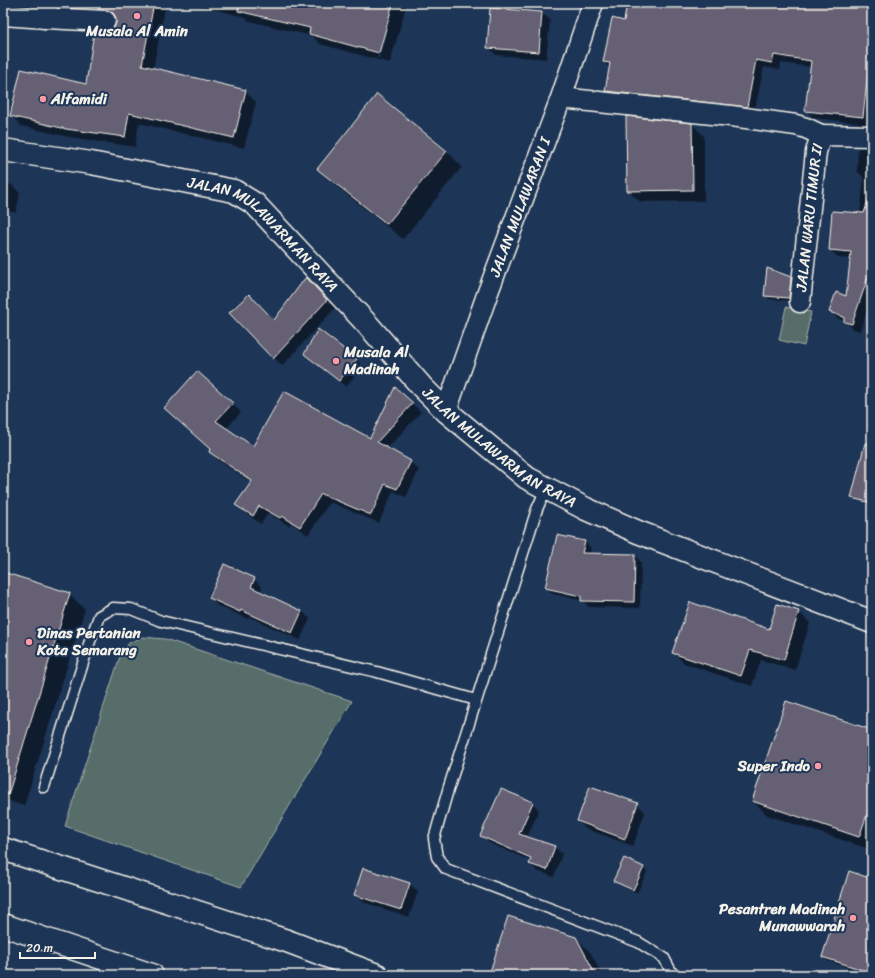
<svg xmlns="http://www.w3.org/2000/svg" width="875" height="978" viewBox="0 0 875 978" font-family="Sriracha,sans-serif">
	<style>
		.green { fill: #576d69; stroke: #a6afa8 }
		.shadow { fill: #0007 }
		.building { fill: #656173; stroke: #f4f1e8 }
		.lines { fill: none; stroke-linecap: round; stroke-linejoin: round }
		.service-casing { stroke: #f4f1e8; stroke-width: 13 }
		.minor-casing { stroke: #f4f1e8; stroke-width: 23 }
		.secondary-casing { stroke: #f4f1e8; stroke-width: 25 }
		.motorway-casing { stroke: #f4f1e8; stroke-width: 25 }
		.service { stroke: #1d3557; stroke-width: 10 }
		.minor { stroke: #1d3557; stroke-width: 20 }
		.secondary { stroke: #1d3557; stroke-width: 22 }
		.motorway { stroke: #1d3557; stroke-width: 22 }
		.poi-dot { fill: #ff9aa2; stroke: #1d3557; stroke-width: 1.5 }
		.labels { text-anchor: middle; stroke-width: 4; stroke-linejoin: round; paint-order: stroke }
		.poi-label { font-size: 15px; font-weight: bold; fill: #f4f1e8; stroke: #1d3557; text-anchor: start }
		.street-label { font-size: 15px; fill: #f4f1e8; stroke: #1d3557 }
	</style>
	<rect width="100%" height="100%" fill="#1d3557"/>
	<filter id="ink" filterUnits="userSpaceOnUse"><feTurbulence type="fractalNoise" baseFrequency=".025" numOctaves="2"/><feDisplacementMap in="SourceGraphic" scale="8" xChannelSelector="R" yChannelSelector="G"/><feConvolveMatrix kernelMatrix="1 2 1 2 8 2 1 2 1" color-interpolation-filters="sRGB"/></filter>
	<g filter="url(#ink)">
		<g class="green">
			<path d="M 786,307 L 811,312 L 804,346 L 779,340 Z"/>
			<path d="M 142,637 L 165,639 L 352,701 L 241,887 L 65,826 L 120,656 L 129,643 Z"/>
		</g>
		<g class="shadow">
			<path d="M 3,3 L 53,3 L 44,16 L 3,12 Z"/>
			<path d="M 62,3 L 166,3 L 153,69 L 245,91 L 256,102 L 244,148 L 139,123 L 135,147 L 69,137 L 21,126 L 11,115 L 87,85 L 110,32 L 115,28 L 117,20 L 93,18 L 69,10 Z"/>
			<path d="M 187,3 L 392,3 L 377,58 L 379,58 L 394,3 L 407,3 L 390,63 L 320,44 L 312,36 L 249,21 L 245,17 Z"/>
			<path d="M 498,3 L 527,3 L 525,11 L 542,13 L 550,20 L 546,59 L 496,55 L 488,47 Z"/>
			<path d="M 628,3 L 872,3 L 872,132 L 867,132 L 859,123 L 814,118 L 806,110 L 811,67 L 781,63 L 780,70 L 764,67 L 754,114 L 614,99 L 606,91 L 610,68 L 604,62 L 625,22 Z"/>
			<path d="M 692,124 L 704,136 L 704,201 L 640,202 L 628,190 Z"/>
			<path d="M 858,148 L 872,148 L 872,295 L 860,331 L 853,329 L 845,321 L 838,319 L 830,311 L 847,297 L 851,259 L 838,258 L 831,250 L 860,214 L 864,178 L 857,171 Z"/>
			<path d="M 447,151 L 462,167 L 403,239 L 334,184 L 319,169 Z"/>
			<path d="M 3,183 L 12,185 L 20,193 L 16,213 L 3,210 Z"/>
			<path d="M 791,278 L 794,281 L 792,301 L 769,299 L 765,295 Z"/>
			<path d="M 314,286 L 335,308 L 282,366 L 230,313 L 274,321 Z"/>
			<path d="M 306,354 L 356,359 L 362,366 L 346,387 Z"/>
			<path d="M 197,372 L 241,412 L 226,429 L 254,447 L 370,440 L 395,388 L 421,412 L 387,449 L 410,462 L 419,470 L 406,497 L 393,491 L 379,523 L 330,502 L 308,535 L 291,523 L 289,526 L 268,513 L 261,524 L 245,513 L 237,504 L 252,483 L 218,460 L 210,452 L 211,450 Z"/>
			<path d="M 870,394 L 872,394 L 872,415 Z"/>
			<path d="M 585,542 L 591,548 L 590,554 L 635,555 L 641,562 L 640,608 L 589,607 L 583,601 L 553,594 L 546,588 Z"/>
			<path d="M 3,573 L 69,594 L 85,609 L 24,806 L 3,799 Z"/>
			<path d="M 254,579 L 262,587 L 260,592 L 302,611 L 310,619 L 300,640 L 249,617 L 248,619 L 218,606 L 210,598 Z"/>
			<path d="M 777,605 L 799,612 L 810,623 L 795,670 L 761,660 L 752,686 L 684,663 L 673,652 L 769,630 Z"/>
			<path d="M 872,731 L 872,850 L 767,815 L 753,801 Z"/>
			<path d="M 532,803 L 539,810 L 527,838 L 555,847 L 562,854 L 554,877 L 537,871 L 530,864 L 531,861 L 489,843 L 482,836 Z"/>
			<path d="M 637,804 L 645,812 L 633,846 L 586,829 L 578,821 Z"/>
			<path d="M 643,868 L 647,872 L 637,893 L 618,884 L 615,880 Z"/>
			<path d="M 363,869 L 410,884 L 418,892 L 409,917 L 363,902 L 355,894 Z"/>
			<path d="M 872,880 L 872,975 L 871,975 L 828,961 L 823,957 Z"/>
			<path d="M 576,938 L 591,953 L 602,975 L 477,975 L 479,971 L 490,975 Z"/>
		</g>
		<g class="building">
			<path d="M 99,3 L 154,3 L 142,65 L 246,90 L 234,138 L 129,113 L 125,137 L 66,129 L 10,116 L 21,69 L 86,84 L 94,32 L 110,31 L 114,28 L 116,22 L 115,16 L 112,12 L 106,10 L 98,9 Z"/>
			<path d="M 239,3 L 393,3 L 379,53 L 309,34 L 310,28 L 238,11 Z"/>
			<path d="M 627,3 L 872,3 L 872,62 L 869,62 L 863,117 L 805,111 L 811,61 L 774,55 L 772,63 L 756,60 L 747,107 L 605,91 L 610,63 L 603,62 L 612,18 L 624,21 Z"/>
			<path d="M 490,8 L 542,12 L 539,52 L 487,48 Z"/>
			<path d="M 377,94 L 447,151 L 387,224 L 317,169 Z"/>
			<path d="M 626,116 L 692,123 L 693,190 L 627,191 Z"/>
			<path d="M 869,198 L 872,198 L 872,274 L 869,274 L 852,324 L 844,322 L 844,317 L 829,312 L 836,292 L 846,296 L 851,252 L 829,250 L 832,211 L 864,213 Z"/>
			<path d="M 767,268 L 791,277 L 789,298 L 764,296 Z"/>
			<path d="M 306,277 L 327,300 L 273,359 L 229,313 L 249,294 L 274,320 Z"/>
			<path d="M 318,329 L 357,359 L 339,381 L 304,354 Z"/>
			<path d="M 197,371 L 233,403 L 216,421 L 253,446 L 284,391 L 370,438 L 395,387 L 413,403 L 377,442 L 411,461 L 397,489 L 385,484 L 371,515 L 321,494 L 300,527 L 282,516 L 280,518 L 259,506 L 253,516 L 235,505 L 252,481 L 209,452 L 210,449 L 164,408 Z"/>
			<path d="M 865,443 L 872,444 L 872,503 L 851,498 Z"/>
			<path d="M 557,535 L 585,541 L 582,553 L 635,554 L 634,602 L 581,601 L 581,596 L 545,588 Z"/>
			<path d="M 224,564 L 255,578 L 251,587 L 302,611 L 292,633 L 241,610 L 240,612 L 209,598 Z"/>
			<path d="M 3,572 L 70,593 L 8,795 L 3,794 Z"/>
			<path d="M 690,602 L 769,629 L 777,604 L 799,611 L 784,660 L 750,650 L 741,676 L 672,653 Z"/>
			<path d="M 786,701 L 872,730 L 872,801 L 859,837 L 752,801 Z"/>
			<path d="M 590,786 L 638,803 L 625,839 L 577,821 Z"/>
			<path d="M 501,789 L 533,802 L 519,834 L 555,846 L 547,870 L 529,864 L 531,858 L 480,836 Z"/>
			<path d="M 624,858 L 644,867 L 633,890 L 613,881 Z"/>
			<path d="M 363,868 L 410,883 L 401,910 L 354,895 Z"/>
			<path d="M 849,871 L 872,879 L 872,973 L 822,957 Z"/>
			<path d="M 508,916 L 576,937 L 596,975 L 489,975 Z"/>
		</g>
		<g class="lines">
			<g class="service-casing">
				<g id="service">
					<path d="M 546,489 L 537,509 L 448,790 L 434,839 L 437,857 L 446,869 L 638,942 L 664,958 L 673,975"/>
					<path d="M 44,787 L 89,644 L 99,616 L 113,608 L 131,609 L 161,621 L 377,672 L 476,700"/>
				</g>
			</g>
			<g class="minor-casing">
				<g id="minor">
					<path d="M 3,15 L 46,18 L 47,3"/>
					<path d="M 46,18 L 105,21"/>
					<path d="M 561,98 L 731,116 L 796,125 L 806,128 L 821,135"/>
					<path id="s1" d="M 800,302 L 816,152 L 821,135 L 872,136"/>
					<path id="s2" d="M 446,411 L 488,292 L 561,98 L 593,3"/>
				</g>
			</g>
			<g class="secondary-casing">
				<g id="secondary">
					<path id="s3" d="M 3,150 L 91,163 L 234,191 L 255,204 L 368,325 L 422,387 L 446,411 L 527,478 L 586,509 L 638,532 L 872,622"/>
				</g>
			</g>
			<g class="motorway-casing">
				<g id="motorway">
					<path d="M 3,849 L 287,941 L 377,975"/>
					<path d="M 3,925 L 152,975"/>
				</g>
			</g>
			<use href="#service" class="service"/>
			<use href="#minor" class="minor"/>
			<use href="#secondary" class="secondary"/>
			<use href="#motorway" class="motorway"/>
		</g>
	</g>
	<g class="poi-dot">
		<circle cx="137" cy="16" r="4"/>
		<circle cx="43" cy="99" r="4"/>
		<circle cx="336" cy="361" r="4"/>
		<circle cx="29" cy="642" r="4"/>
		<circle cx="818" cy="766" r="4"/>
		<circle cx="853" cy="918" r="4"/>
	</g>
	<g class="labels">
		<g class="poi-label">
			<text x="137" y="36" text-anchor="middle">Musala Al Amin</text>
			<text x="51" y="104">Alfamidi</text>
			<text x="344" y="357">Musala Al<tspan x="344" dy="17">Madinah</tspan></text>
			<text x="37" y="638">Dinas Pertanian<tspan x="37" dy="17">Kota Semarang</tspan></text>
			<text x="810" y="771" text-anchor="end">Super Indo</text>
			<text x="845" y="914" text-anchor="end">Pesantren Madinah<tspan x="845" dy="17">Munawwarah</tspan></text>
		</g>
		<g class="street-label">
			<text dy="5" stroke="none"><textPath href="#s2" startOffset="217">JALAN MULAWARAN I</textPath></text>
			<text dy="5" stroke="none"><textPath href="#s1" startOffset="85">JALAN WARU TIMUR II</textPath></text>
			<text dy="5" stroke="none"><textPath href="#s3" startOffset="282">JALAN MULAWARMAN RAYA</textPath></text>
			<text dy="5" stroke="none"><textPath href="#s3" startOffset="606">JALAN MULAWARMAN RAYA</textPath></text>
		</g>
	</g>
	<rect width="875" height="978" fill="none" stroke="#1d3557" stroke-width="16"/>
	<rect x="8" y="8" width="859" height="962" fill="none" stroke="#f4f1e8" stroke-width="1.5" filter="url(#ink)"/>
	<path d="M20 952v6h75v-6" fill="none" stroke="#f4f1e8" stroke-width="2"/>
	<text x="26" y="952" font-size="12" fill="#f4f1e8" stroke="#1d3557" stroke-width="3" paint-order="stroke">20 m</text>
</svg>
